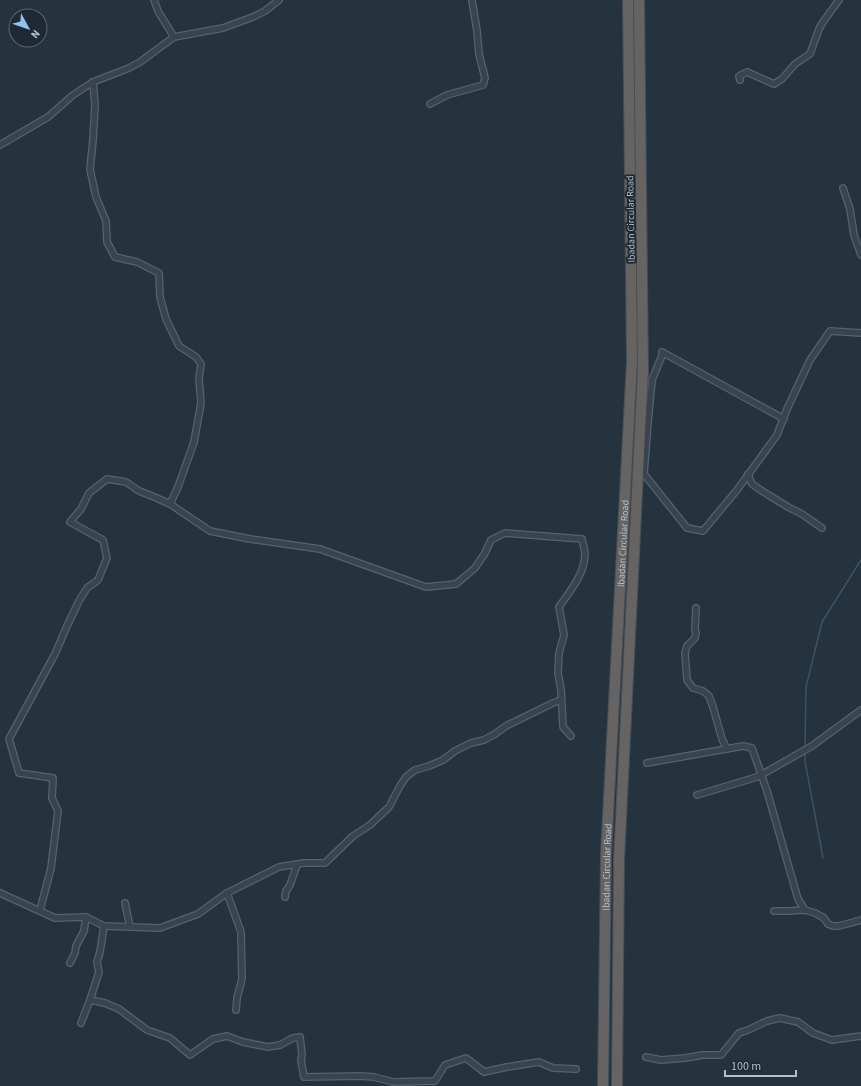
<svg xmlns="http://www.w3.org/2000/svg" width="861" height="1086" viewBox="0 0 861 1086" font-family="'Source Sans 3',sans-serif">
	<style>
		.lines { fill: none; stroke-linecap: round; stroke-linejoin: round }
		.stream { stroke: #3c5366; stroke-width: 1.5 }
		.minor-casing { stroke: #57626c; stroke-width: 8 }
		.trunk-casing { stroke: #444f59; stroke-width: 12 }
		.minor { stroke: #39444e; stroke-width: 5.5 }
		.trunk { stroke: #666462; stroke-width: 10 }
		.labels { text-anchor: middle; stroke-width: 4; stroke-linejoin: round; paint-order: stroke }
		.street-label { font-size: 10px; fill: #b6bfc9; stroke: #1e2933 }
	</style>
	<rect width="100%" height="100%" fill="#25333e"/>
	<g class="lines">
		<g class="stream">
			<path d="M 805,747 L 806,687 L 822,622 L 861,560"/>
			<path d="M 805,751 L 805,761 L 823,858"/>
		</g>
		<g class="minor-casing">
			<g id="minor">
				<path d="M 154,0 L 158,11 L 174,37"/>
				<path d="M 740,80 L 739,76 L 747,72 L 774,84 L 782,79 L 795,64 L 810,54 L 819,29 L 823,22 L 839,0"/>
				<path d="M 93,82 L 95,105 L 93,140 L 90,169 L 96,197 L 106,221 L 107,242 L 115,257 L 137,262 L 159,273 L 160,297 L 166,319 L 179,346 L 196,357 L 201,364 L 199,378 L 201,403 L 194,442 L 178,487 L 170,504"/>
				<path d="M 430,104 L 447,95 L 483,85 L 485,78 L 479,54 L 477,31 L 472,0"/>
				<path d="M 0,145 L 48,117 L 73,95 L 93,82 L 129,68 L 140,62 L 174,37 L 223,28 L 253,17 L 265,11 L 279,0"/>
				<path d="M 843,188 L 850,209 L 854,235 L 861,255"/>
				<path d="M 662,352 L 784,419"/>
				<path d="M 663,353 L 652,380 L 648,422 L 644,474 L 687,528 L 703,531 L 737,490 L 777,435 L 787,409 L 810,360 L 830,331 L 861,333"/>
				<path d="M 748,474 L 752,484 L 762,491 L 788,507 L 802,514 L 822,528"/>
				<path d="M 696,608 L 695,629 L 696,633 L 695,638 L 687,646 L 685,653 L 687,680 L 693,688 L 703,691 L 709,696 L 713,707 L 722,739 L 727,749"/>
				<path d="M 647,763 L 743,746 L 752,748 L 767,791 L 798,899 L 805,910"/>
				<path d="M 697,795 L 757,777 L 761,775 L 812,746 L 861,710"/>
				<path d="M 0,893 L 55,918 L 86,917 L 104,926 L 160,928 L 198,914 L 227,893 L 279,867 L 304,863 L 325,863 L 353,836 L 370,825 L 389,807 L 400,786 L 406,777 L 415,770 L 429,766 L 443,760 L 455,751 L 471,743 L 484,740 L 495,734 L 506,726 L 553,703 L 561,700"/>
				<path d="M 227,893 L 241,932 L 242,979 L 237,998 L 236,1010"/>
				<path d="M 285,897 L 286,891 L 290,885 L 297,865"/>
				<path d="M 125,903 L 130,927"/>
				<path d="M 40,910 L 51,868 L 58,811 L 52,798 L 53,778 L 19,773 L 9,739 L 55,654 L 67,626 L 79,601 L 87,588 L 98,580 L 107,558 L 103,540 L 70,522 L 81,509 L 89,493 L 107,479 L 126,482 L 139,491 L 152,496 L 170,504 L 210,531 L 250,539 L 320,549 L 426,587 L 456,584 L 475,568 L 485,553 L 491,540 L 505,533 L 582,539 C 583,544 585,550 585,555 C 584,575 570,591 559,607 L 564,635 L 559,653 L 558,673 L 561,689 L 563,727 L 571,736"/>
				<path d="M 774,911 L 788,911 L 805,910 L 815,913 L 824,918 L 828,924 L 833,926 L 839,926 L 861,920"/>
				<path d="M 104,926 L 100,952 L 97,962 L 99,972 L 90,1000 L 105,1003 L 119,1009 L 147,1030 L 170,1038 L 190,1055 L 213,1039 L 227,1036 L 243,1042 L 268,1047 L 280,1045 L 293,1038 L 300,1037 L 302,1055 L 301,1061 L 304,1077 L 360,1076 L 374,1077 L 393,1082 L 435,1081 L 445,1065 L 466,1058 L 484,1072 L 507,1067 L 539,1062 L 553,1068 L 576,1069"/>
				<path d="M 70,963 L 75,953 L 76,946 L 84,931 L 86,917"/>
				<path d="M 81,1023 L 90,1000"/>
				<path d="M 646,1057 L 661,1060 L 685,1058 L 703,1055 L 721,1055 L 739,1033 L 748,1030 L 767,1021 L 780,1018 L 798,1022 L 813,1033 L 832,1040 L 861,1036"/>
			</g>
		</g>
		<g class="trunk-casing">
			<g id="trunk">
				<path id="s1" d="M 603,1086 L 606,854 L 632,361 L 628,0"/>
				<path d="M 617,1086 L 619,859 L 643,371 L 639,0"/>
			</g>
		</g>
		<use href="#minor" class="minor"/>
		<use href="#trunk" class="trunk"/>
	</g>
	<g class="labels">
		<g class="street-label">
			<text transform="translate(630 219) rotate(-91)" y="4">Ibadan Circular Road</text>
			<text dy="4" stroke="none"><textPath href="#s1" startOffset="543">Ibadan Circular Road</textPath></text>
			<text dy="4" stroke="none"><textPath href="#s1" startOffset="219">Ibadan Circular Road</textPath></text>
		</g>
	</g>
	<g transform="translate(28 28) rotate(130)"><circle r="19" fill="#1e2933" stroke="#5b656f"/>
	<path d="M0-3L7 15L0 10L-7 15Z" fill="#8fc2f4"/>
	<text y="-6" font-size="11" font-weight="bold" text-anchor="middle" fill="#b6bfc9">N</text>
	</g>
	<path d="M725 1070v6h71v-6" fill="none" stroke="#b6bfc9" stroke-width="2"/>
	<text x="731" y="1070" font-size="12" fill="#b6bfc9" stroke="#1e2933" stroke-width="3" paint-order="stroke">100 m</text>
</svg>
